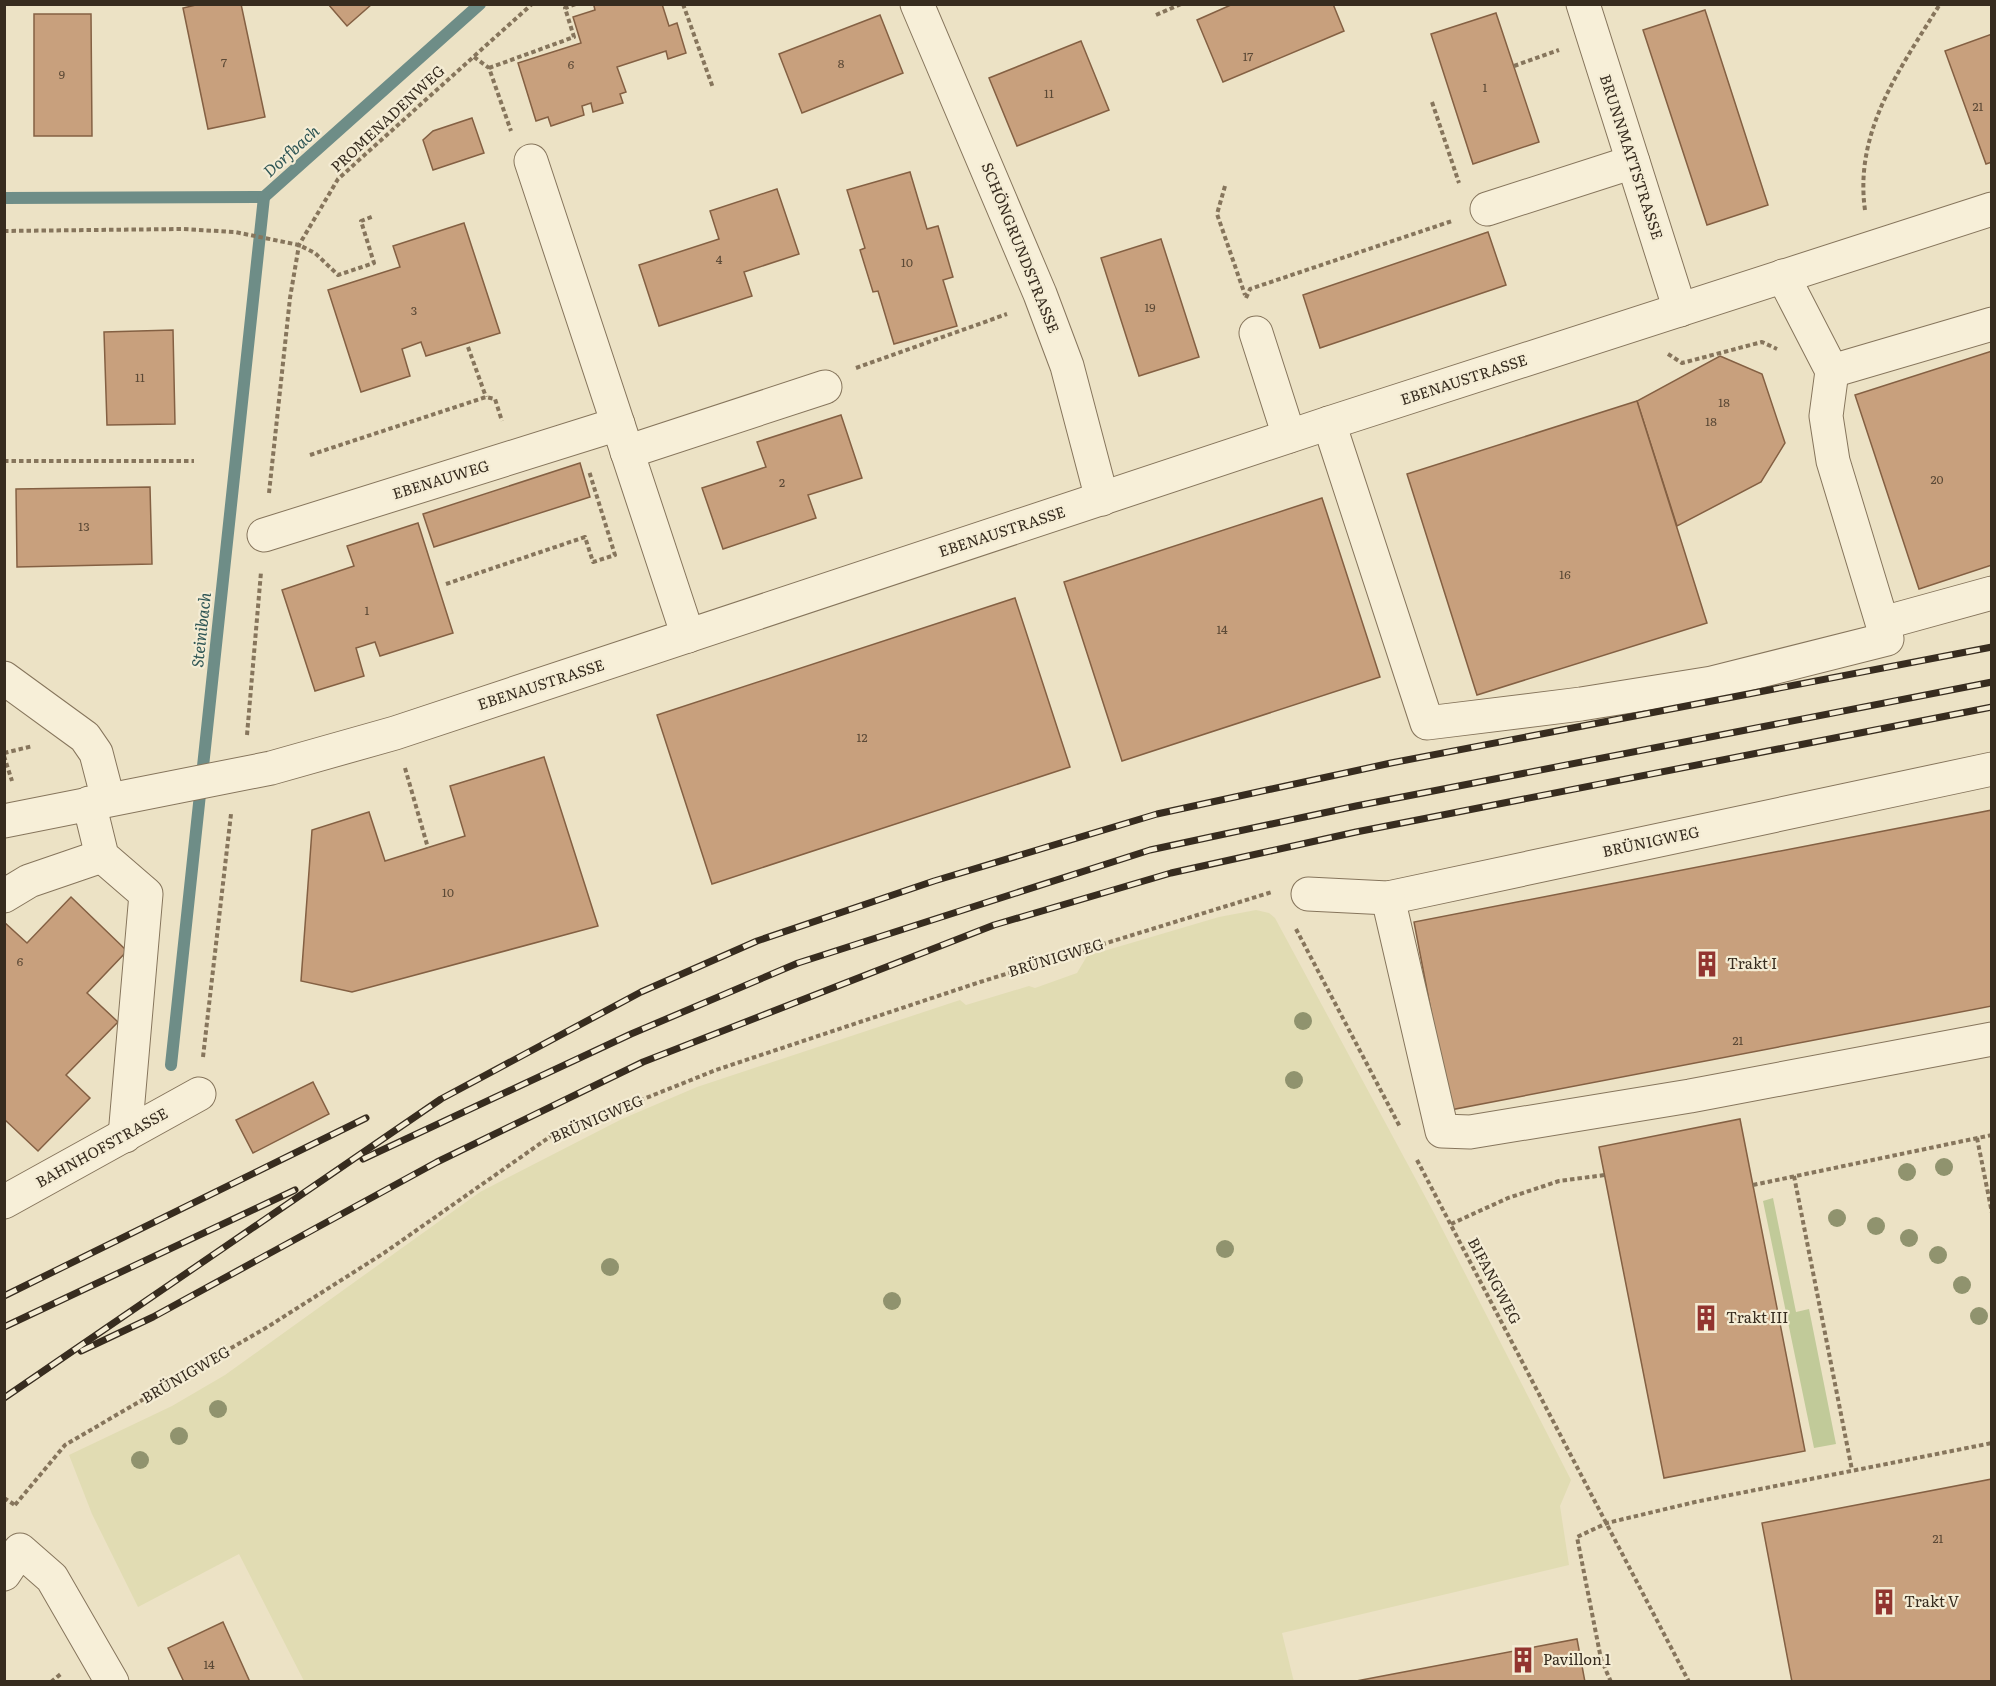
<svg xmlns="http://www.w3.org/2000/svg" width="1996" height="1686" viewBox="0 0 1996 1686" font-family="Literata,serif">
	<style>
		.farmland { fill: #e1dcb3 }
		.green { fill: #c1ca99 }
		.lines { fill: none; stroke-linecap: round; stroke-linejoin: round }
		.stream { stroke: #6e8d87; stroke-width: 12 }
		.building { fill: #c8a07d; stroke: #846043; stroke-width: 1.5 }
		.minor-casing { stroke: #86755c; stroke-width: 35 }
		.path { stroke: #86755c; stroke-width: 4; stroke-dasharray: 4.5 3; stroke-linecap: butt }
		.minor { stroke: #f7efd8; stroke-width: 33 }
		.rail-casing { stroke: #372c1f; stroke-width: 7 }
		.rail { stroke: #f4ecd4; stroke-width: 4.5; stroke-dasharray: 14; stroke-linecap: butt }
		.tree { fill: #90936e }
		.labels { text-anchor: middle; stroke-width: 4.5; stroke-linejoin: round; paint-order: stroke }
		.number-label { font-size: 12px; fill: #5b4936 }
		.street-label { font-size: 15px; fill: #372c1f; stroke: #f4ecd4 }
		.poi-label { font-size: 15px; fill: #372c1f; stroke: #f4ecd4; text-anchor: start }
		.water-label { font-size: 16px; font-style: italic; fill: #2f5655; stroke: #f4ecd4 }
	</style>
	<rect width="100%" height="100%" fill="#ece2c5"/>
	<path class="farmland" d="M 1256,910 L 1269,913 L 1275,918 L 1434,1213 L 1571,1480 L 1560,1506 L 1569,1565 L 1282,1633 L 1294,1682 L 304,1681 L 239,1554 L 138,1607 L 92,1514 L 69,1455 L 172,1406 L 225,1375 L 480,1192 L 622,1119 L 697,1087 L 960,1000 L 966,1005 L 1029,986 L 1035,988 L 1077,973 L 1087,956 L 1219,917 Z"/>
	<path class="green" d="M 1773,1198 L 1796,1312 L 1809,1309 L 1836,1444 L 1814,1448 L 1763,1201 Z"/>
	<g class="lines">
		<g class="stream">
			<path d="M 4,198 L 264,197 L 480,4"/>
			<path d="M 171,1065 L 264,197"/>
		</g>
	</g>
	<g class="building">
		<path d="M 200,4 L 241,4 L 265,117 L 208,129 L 183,8 Z"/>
		<path d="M 328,4 L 372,4 L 347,26 Z"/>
		<path d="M 597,4 L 662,4 L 669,26 L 677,23 L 686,53 L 668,59 L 666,51 L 617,67 L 626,92 L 620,94 L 623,103 L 593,112 L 591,103 L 582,106 L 584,115 L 551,126 L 548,117 L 536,121 L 518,63 L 581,43 L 573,17 L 595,10 L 594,6 Z"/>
		<path d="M 1233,4 L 1333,4 L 1344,31 L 1223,82 L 1197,20 Z"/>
		<path d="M 1705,10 L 1768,205 L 1707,225 L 1643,30 Z"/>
		<path d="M 1496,13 L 1539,142 L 1473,164 L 1431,34 Z"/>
		<path d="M 34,14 L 91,14 L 92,136 L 34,136 Z"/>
		<path d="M 880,15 L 903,73 L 802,113 L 779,54 Z"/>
		<path d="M 1992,34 L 1992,162 L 1986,164 L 1945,51 Z"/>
		<path d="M 1081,41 L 1109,110 L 1017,146 L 989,78 Z"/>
		<path d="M 472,118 L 484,153 L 433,170 L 423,140 L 433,131 Z"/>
		<path d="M 910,172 L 927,229 L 938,226 L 953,277 L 943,280 L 957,326 L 894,344 L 878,291 L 873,292 L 860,250 L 865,248 L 847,190 Z"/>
		<path d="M 777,189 L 799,254 L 744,272 L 752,296 L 659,326 L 639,265 L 719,239 L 710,211 Z"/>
		<path d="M 464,223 L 500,333 L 426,356 L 421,342 L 402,349 L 410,376 L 361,392 L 328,290 L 400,267 L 393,246 Z"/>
		<path d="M 1488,232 L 1506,285 L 1320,348 L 1303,295 Z"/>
		<path d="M 1161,239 L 1199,357 L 1139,376 L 1101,258 Z"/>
		<path d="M 173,330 L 175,424 L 107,425 L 104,332 Z"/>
		<path d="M 1992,351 L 1992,565 L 1919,589 L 1855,395 Z"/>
		<path d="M 1720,356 L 1762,374 L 1785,443 L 1761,482 L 1677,526 L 1637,401 Z"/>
		<path d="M 1637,401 L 1707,623 L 1477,695 L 1407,474 Z"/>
		<path d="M 841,415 L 862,478 L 808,495 L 816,518 L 723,549 L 702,488 L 766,467 L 757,442 Z"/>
		<path d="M 580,463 L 590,497 L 434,547 L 423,514 Z"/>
		<path d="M 150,487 L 152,564 L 17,567 L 16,489 Z"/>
		<path d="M 1322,498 L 1380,677 L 1122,761 L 1064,582 Z"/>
		<path d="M 418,523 L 453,633 L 380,656 L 375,642 L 356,648 L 364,676 L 315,691 L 282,590 L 354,566 L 347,546 Z"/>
		<path d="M 1015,598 L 1070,767 L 712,884 L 657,715 Z"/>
		<path d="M 544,757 L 598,926 L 352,992 L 301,981 L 312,830 L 369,812 L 385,861 L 465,836 L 450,786 Z"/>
		<path d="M 1992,810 L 1992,1006 L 1450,1110 L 1414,922 Z"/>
		<path d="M 71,897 L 127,951 L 87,993 L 118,1022 L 66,1075 L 90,1098 L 38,1151 L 4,1119 L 4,922 L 27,943 Z"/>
		<path d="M 313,1082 L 329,1114 L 253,1153 L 236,1120 Z"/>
		<path d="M 1740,1119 L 1805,1451 L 1664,1478 L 1599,1147 Z"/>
		<path d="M 1992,1479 L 1992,1682 L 1792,1682 L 1762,1523 Z"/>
		<path d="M 223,1622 L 250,1682 L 184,1682 L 168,1648 Z"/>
		<path d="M 1577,1639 L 1585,1682 L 1351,1682 Z"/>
	</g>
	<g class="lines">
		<g class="minor-casing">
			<g id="minor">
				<path d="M 917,4 L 1040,294 L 1067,366 L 1102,499"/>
				<path d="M 1583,4 L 1680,310"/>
				<path d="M 531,161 L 688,636"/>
				<path d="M 1487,209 L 1633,162"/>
				<path d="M 1256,333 L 1289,436"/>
				<path d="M 1832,371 L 1992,324"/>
				<path d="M 1329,423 L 1427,723 L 1581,704 L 1712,683 L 1887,639 L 1833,461 L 1826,416 L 1832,371 L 1783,276"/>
				<path d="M 627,452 L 825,387"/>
				<path d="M 264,535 L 618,424"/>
				<path d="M 1883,623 L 1992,593"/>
				<path d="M 4,678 L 85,737 L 96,753 L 108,799"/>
				<path d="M 89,803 L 102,856 L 146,894 L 125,1136"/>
				<path d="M 4,821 L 271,768 L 395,733 L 1329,423 L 1992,209"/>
				<path d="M 1308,894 L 1388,898 L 1992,769"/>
				<path d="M 4,896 L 29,881 L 102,856"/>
				<path d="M 1388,898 L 1442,1131 L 1470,1132 L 1690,1096 L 1992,1039"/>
				<path d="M 4,1202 L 199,1094"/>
				<path d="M 4,1574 L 20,1550 L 52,1578 L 112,1682"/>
			</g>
		</g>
		<g class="path">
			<path d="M 683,4 L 713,88"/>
			<path d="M 1156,15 L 1181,4"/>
			<path d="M 474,57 L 489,68 L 511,131"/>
			<path d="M 1514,66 L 1559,50"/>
			<path d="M 489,68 L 574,37 L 565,8 L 576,4"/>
			<path d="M 1432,102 L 1459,183"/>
			<path d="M 1225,186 L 1217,214 L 1245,295"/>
			<path d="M 1865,210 C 1854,131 1900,69 1940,4"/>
			<path d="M 4,231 L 182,229 L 235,232 L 299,245 L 315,253 L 338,275 L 374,263 L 361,221 L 374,216"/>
			<path d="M 1246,298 L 1250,289 L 1452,221"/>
			<path d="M 468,347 L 486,397"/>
			<path d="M 1668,354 L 1682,363 L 1762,342 L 1777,349"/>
			<path d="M 856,368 L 1007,314"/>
			<path d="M 310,455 L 486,397 L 495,399 L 502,421"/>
			<path d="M 4,461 L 194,461"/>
			<path d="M 269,493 L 290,298 L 299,245 L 338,179 L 532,4"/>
			<path d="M 446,584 L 585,537 L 593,562 L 615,555 L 589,471"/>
			<path d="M 247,735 L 261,572"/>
			<path d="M 4,753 L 33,746"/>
			<path d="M 4,756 L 12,781"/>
			<path d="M 405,768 L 428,848"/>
			<path d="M 1296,929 L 1400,1127"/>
			<path d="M 203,1057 L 231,814"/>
			<path d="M 1977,1138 L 1992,1213"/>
			<path d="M 1417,1160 L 1689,1682"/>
			<path d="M 1794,1176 L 1852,1470"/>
			<path d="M 1753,1185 L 1992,1135"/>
			<path d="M 1451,1224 L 1508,1198 L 1559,1181 L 1605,1175"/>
			<path d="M 4,1498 L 15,1505"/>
			<path d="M 15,1505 L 65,1445 L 269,1326 L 384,1253 L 551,1136 L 716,1070 L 980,982 L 1272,892"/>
			<path d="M 51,1682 L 62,1673"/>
			<path d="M 1611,1682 L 1601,1659 L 1577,1537 L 1607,1523 L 1695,1502 L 1992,1443"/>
		</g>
		<use href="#minor" class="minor"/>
		<g class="rail-casing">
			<g id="rail">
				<path d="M 363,1159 L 631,1034 L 798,963 L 1150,850 L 1356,806 L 1992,682"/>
				<path d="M 4,1296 L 366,1118"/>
				<path d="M 4,1327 L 295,1190"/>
				<path d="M 81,1351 L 153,1317 L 437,1162 L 643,1062 L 994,925 L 1171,873 L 1356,832 L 1992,707"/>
				<path d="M 4,1398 L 441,1099 L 641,992 L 757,941 L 934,881 L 1157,814 L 1391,763 L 1992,647"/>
			</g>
		</g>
		<use href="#rail" class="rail"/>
	</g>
	<g class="tree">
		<circle cx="1303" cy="1021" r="9"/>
		<circle cx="1294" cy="1080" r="9"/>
		<circle cx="1944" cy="1167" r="9"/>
		<circle cx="1907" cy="1172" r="9"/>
		<circle cx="1837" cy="1218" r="9"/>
		<circle cx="1876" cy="1226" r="9"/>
		<circle cx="1909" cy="1238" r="9"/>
		<circle cx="1225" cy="1249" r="9"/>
		<circle cx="1938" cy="1255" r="9"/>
		<circle cx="610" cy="1267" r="9"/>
		<circle cx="1962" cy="1285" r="9"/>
		<circle cx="892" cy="1301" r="9"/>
		<circle cx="1979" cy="1316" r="9"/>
		<circle cx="218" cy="1409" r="9"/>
		<circle cx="179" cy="1436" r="9"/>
		<circle cx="140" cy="1460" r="9"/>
	</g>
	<defs>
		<g id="building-bare" transform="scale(2.07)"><path d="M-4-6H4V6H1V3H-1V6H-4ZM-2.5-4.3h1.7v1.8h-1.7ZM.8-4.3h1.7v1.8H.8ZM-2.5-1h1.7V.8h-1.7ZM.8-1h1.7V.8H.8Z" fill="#92342f" stroke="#f4ecd4" stroke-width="2.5" paint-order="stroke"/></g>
	</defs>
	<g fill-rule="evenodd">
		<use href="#building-bare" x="1707" y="964"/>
		<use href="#building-bare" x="1706" y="1318"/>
		<use href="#building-bare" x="1884" y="1602"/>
		<use href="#building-bare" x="1523" y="1660"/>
	</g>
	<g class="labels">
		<g class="number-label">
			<text x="1248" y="61">17</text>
			<text x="224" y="67">7</text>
			<text x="841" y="68">8</text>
			<text x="571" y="69">6</text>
			<text x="62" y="79">9</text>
			<text x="1485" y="92">1</text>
			<text x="1049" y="98">11</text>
			<text x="1978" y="111">21</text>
			<text x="719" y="264">4</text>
			<text x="907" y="267">10</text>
			<text x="1150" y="312">19</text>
			<text x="414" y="315">3</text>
			<text x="140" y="382">11</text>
			<text x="1724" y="407">18</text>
			<text x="1711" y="426">18</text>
			<text x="1937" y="484">20</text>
			<text x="782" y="487">2</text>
			<text x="84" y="531">13</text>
			<text x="1565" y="579">16</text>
			<text x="367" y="615">1</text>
			<text x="1222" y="634">14</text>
			<text x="862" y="742">12</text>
			<text x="448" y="897">10</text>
			<text x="20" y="966">6</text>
			<text x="1738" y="1045">21</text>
			<text x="1938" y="1543">21</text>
			<text x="209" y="1669">14</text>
		</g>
		<g class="street-label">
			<text transform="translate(388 119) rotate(-43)" y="5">PROMENADENWEG</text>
			<text transform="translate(1631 157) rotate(72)" y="5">BRUNNMATTSTRASSE</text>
			<text transform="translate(1020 248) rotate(68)" y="5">SCHÖNGRUNDSTRASSE</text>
			<text transform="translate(1464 380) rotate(-18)" y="5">EBENAUSTRASSE</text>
			<text transform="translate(441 480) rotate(-17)" y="5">EBENAUWEG</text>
			<text transform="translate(1002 532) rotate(-18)" y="5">EBENAUSTRASSE</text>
			<text transform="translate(541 685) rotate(-18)" y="5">EBENAUSTRASSE</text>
			<text transform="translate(1651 842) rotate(-12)" y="5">BRÜNIGWEG</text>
			<text transform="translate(1056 958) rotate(-17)" y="5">BRÜNIGWEG</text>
			<text transform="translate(597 1119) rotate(-23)" y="5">BRÜNIGWEG</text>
			<text transform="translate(102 1148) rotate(-29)" y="5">BAHNHOFSTRASSE</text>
			<text transform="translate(1494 1281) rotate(62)" y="5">BIFANGWEG</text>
			<text transform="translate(186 1375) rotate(-30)" y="5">BRÜNIGWEG</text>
		</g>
		<g class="poi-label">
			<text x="1727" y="969">Trakt I</text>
			<text x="1726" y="1323">Trakt III</text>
			<text x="1904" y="1607">Trakt V</text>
			<text x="1543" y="1665">Pavillon 1</text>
		</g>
		<g class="water-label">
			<text transform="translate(291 151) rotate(-42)" y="6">Dorfbach</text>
			<text transform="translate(201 630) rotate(-84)" y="6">Steinibach</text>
		</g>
	</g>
	<rect width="1996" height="1686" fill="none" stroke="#372c1f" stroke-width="12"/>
</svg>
